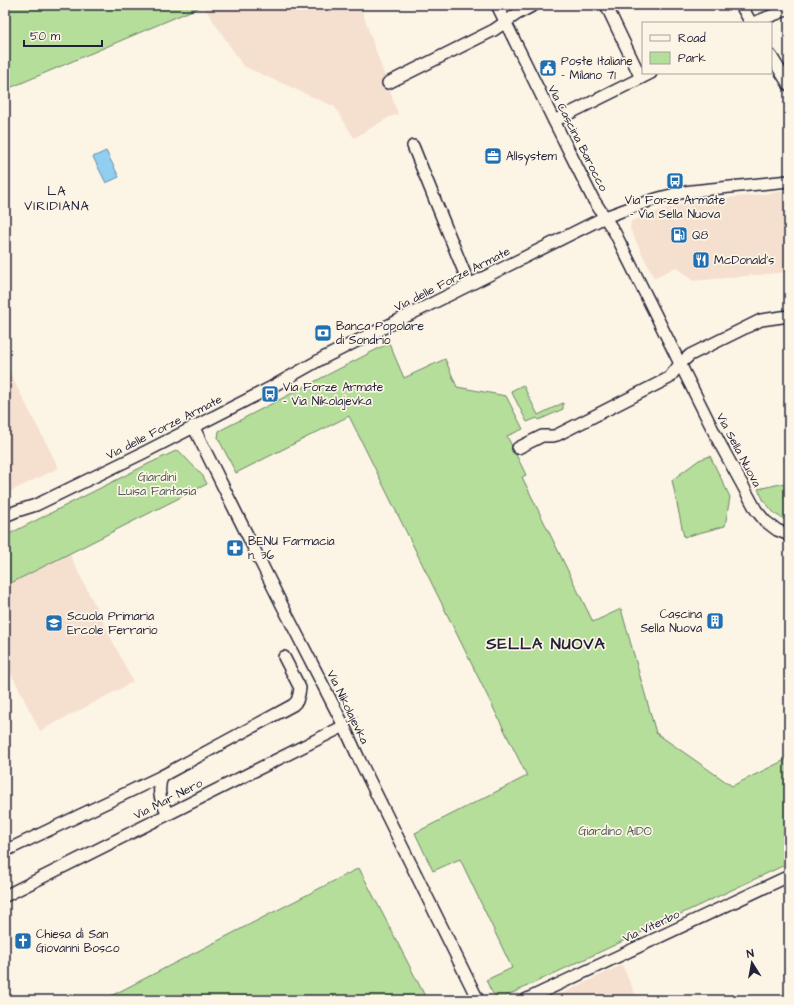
<svg xmlns="http://www.w3.org/2000/svg" width="794" height="1005" viewBox="0 0 794 1005" font-family="'Architects Daughter',sans-serif">
	<style>
		.built { fill: #f5e0d0 }
		.green { fill: #b5de9a; stroke: #6c806a }
		.water { fill: #90cff1; stroke: #648aa8 }
		.lines { fill: none; stroke-linecap: round; stroke-linejoin: round }
		.minor-casing { stroke: #22223b; stroke-width: 14 }
		.minor { stroke: #fcf5e5; stroke-width: 11 }
		.labels { text-anchor: middle; stroke-width: 3.5; stroke-linejoin: round; paint-order: stroke }
		.poi-label { font-size: 12px; fill: #22223b; stroke: #fcf5e5; text-anchor: start }
		.street-label { font-size: 12px; fill: #22223b; stroke: #fcf5e5 }
		.park-label { font-size: 12px; fill: #4e5a58; stroke: #fcf5e5 }
		.neighbourhood-label { font-size: 13px; letter-spacing: 1px; fill: #22223b; stroke: #fcf5e5 }
		.district-label { font-size: 16px; font-weight: bold; letter-spacing: 1px; fill: #22223b; stroke: #fcf5e5 }
	</style>
	<rect width="100%" height="100%" fill="#fcf5e5"/>
	<filter id="ink" filterUnits="userSpaceOnUse"><feTurbulence type="fractalNoise" baseFrequency=".025" numOctaves="2"/><feDisplacementMap in="SourceGraphic" scale="8" xChannelSelector="R" yChannelSelector="G"/><feConvolveMatrix kernelMatrix="1 2 1 2 8 2 1 2 1" color-interpolation-filters="sRGB"/></filter>
	<g filter="url(#ink)">
		<g class="built">
			<path d="M 204,5 L 360,5 L 398,114 L 388,118 L 354,138 L 335,107 L 243,66 L 206,10 Z"/>
			<path d="M 789,191 L 789,272 L 693,281 L 676,267 L 654,278 L 630,229 L 631,221 L 672,206 L 699,201 Z"/>
			<path d="M 5,364 L 59,468 L 5,494 Z"/>
			<path d="M 69,553 L 133,682 L 40,731 L 5,661 L 5,586 Z"/>
			<path d="M 622,965 L 638,1000 L 548,1000 Z"/>
		</g>
		<g class="green">
			<path d="M 5,5 L 201,5 L 202,6 L 5,90 Z"/>
			<path d="M 389,343 L 404,378 L 445,359 L 457,387 L 506,396 L 523,429 L 507,436 L 526,475 L 522,477 L 593,622 L 621,609 L 656,733 L 732,786 L 789,758 L 789,863 L 502,998 C 492,997 490,988 486,980 L 512,968 L 460,859 L 433,871 L 415,833 L 527,776 L 349,416 L 236,473 L 218,438 L 219,431 Z"/>
			<path d="M 523,385 L 538,415 L 563,403 L 563,409 L 539,420 L 537,418 L 527,422 L 511,391 Z"/>
			<path d="M 178,450 L 203,476 L 207,484 L 5,586 L 5,536 L 148,464 Z"/>
			<path d="M 710,456 L 730,497 L 725,526 L 684,537 L 672,480 L 699,460 Z"/>
			<path d="M 789,482 L 789,522 L 775,514 L 764,501 L 758,489 Z"/>
			<path d="M 359,868 L 427,1000 L 108,1000 L 107,998 Z"/>
		</g>
		<path class="water" d="M 106,151 L 119,177 L 106,183 L 93,157 Z"/>
		<g class="lines">
			<g class="minor-casing">
				<g id="minor">
					<path d="M 497,5 L 554,121 L 593,199 L 615,233 L 719,442 L 756,510 L 765,521 L 777,530 L 789,535"/>
					<path d="M 606,5 L 641,78"/>
					<path d="M 741,5 L 751,23"/>
					<path d="M 753,23 L 789,9"/>
					<path d="M 771,56 L 789,85"/>
					<path d="M 388,83 L 494,30 L 517,14 L 534,5"/>
					<path d="M 554,121 L 651,73"/>
					<path d="M 413,146 L 469,284"/>
					<path d="M 193,426 L 282,605 L 344,726 L 360,761 L 478,1000"/>
					<path d="M 518,448 L 542,436 L 553,436 L 557,435 L 669,378 L 680,364 L 690,355 L 761,320 L 789,316"/>
					<path d="M 5,516 L 17,511 L 36,505 L 143,453 L 268,389 L 323,358 L 605,217 C 625,210 646,201 667,196 C 676,194 684,192 692,191 L 789,181"/>
					<path d="M 168,814 C 160,799 157,793 162,776 L 293,705 L 297,701 L 299,694 L 300,688 L 284,657"/>
					<path d="M 5,851 L 162,776"/>
					<path d="M 5,896 L 344,726"/>
					<path d="M 525,1000 L 789,876"/>
				</g>
			</g>
			<use href="#minor" class="minor"/>
		</g>
	</g>
	<defs>
		<g id="civic-square" transform="scale(0.9)"><rect x="-9" y="-9" width="18" height="18" rx="4" fill="#1f6fb2" stroke="#fcf5e5"/><path d="M-.6-6.5H3V-4.5H.6V-3L4-1V1h2V6H-6V1h2V-1L-.6-3ZM-1.2 2.5V6h2.4V2.5Z" fill="#fff"/></g>
		<g id="office-square" transform="scale(0.9)"><rect x="-9" y="-9" width="18" height="18" rx="4" fill="#1f6fb2" stroke="#fcf5e5"/><path d="M-6-3h4V-5.5h4V-3h4V5H-6ZM-1-4.5V-3h2v-1.5ZM-6 0V1H6V0Z" fill="#fff"/></g>
		<g id="bus-square" transform="scale(0.9)"><rect x="-9" y="-9" width="18" height="18" rx="4" fill="#1f6fb2" stroke="#fcf5e5"/><path d="M-5-6H5V4H4V6H2V4H-2V6H-4V4H-5ZM-3.5-4V0h7V-4ZM-3.5 1.2v1.5H-2V1.2ZM2 1.2v1.5H3.5V1.2Z" fill="#fff"/></g>
		<g id="fuel-square" transform="scale(0.9)"><rect x="-9" y="-9" width="18" height="18" rx="4" fill="#1f6fb2" stroke="#fcf5e5"/><path d="M-5.5-6h7V0h2V4h1.3V-2.5L3-4.5l.8-.8L6-3V5H2.5V1h-1V6h-7ZM-4.2-4.7v3.2H.2V-4.7Z" fill="#fff"/></g>
		<g id="restaurant-square" transform="scale(0.9)"><rect x="-9" y="-9" width="18" height="18" rx="4" fill="#1f6fb2" stroke="#fcf5e5"/><path d="M-5-6h1v4h1v-4h1v4h1v-4h1v5L-1.5 .5V6h-2V.5L-5-1ZM5-6V6H3V1.5H1.5Q1.5-4 5-6Z" fill="#fff"/></g>
		<g id="bank-square" transform="scale(0.9)"><rect x="-9" y="-9" width="18" height="18" rx="4" fill="#1f6fb2" stroke="#fcf5e5"/><path d="M-6-4H6V4H-6ZM0-2.3a2.3 2.3 0 1 0 0 4.6a2.3 2.3 0 1 0 0-4.6Z" fill="#fff"/></g>
		<g id="pharmacy-square" transform="scale(0.9)"><rect x="-9" y="-9" width="18" height="18" rx="4" fill="#1f6fb2" stroke="#fcf5e5"/><path d="M-2-6h4v4h4v4h-4v4h-4v-4h-4v-4h4Z" fill="#fff"/></g>
		<g id="building-square" transform="scale(0.9)"><rect x="-9" y="-9" width="18" height="18" rx="4" fill="#1f6fb2" stroke="#fcf5e5"/><path d="M-4-6H4V6H1V3H-1V6H-4ZM-2.5-4.3h1.7v1.8h-1.7ZM.8-4.3h1.7v1.8H.8ZM-2.5-1h1.7V.8h-1.7ZM.8-1h1.7V.8H.8Z" fill="#fff"/></g>
		<g id="school-square" transform="scale(0.9)"><rect x="-9" y="-9" width="18" height="18" rx="4" fill="#1f6fb2" stroke="#fcf5e5"/><path d="M0-5L7-2L0 1L-7-2ZM-4 1L0 2.5L4 1V4Q0 6-4 4Z" fill="#fff"/></g>
		<g id="church-square" transform="scale(0.9)"><rect x="-9" y="-9" width="18" height="18" rx="4" fill="#1f6fb2" stroke="#fcf5e5"/><path d="M-1.2-6h2.4v3.5h3.3v2.4h-3.3V6h-2.4V-.1h-3.3v-2.4h3.3Z" fill="#fff"/></g>
	</defs>
	<g fill-rule="evenodd">
		<use href="#civic-square" x="548" y="68"/>
		<use href="#office-square" x="493" y="156"/>
		<use href="#bus-square" x="675" y="181"/>
		<use href="#fuel-square" x="679" y="235"/>
		<use href="#restaurant-square" x="701" y="260"/>
		<use href="#bank-square" x="323" y="333"/>
		<use href="#bus-square" x="270" y="394"/>
		<use href="#pharmacy-square" x="235" y="548"/>
		<use href="#building-square" x="715" y="621"/>
		<use href="#school-square" x="54" y="623"/>
		<use href="#church-square" x="23" y="941"/>
	</g>
	<g class="labels">
		<g class="poi-label">
			<text x="561" y="65">Poste Italiane<tspan x="561" dy="14">- Milano 71</tspan></text>
			<text x="506" y="160">Allsystem</text>
			<text x="675" y="204" text-anchor="middle">Via Forze Armate<tspan x="675" dy="14">- Via Sella Nuova</tspan></text>
			<text x="692" y="239">Q8</text>
			<text x="714" y="264">McDonald's</text>
			<text x="336" y="330">Banca Popolare<tspan x="336" dy="14">di Sondrio</tspan></text>
			<text x="283" y="391">Via Forze Armate<tspan x="283" dy="14">- Via Nikolajevka</tspan></text>
			<text x="248" y="545">BENU Farmacia<tspan x="248" dy="14">n. 36</tspan></text>
			<text x="702" y="618" text-anchor="end">Cascina<tspan x="702" dy="14">Sella Nuova</tspan></text>
			<text x="67" y="620">Scuola Primaria<tspan x="67" dy="14">Ercole Ferrario</tspan></text>
			<text x="36" y="938">Chiesa di San<tspan x="36" dy="14">Giovanni Bosco</tspan></text>
		</g>
		<g class="street-label">
			<text transform="translate(578 138) rotate(63)" y="4">Via Cascina Barocco</text>
			<text transform="translate(452 279) rotate(-27)" y="4">Via delle Forze Armate</text>
			<text transform="translate(164 427) rotate(-27)" y="4">Via delle Forze Armate</text>
			<text transform="translate(739 450) rotate(62)" y="4">Via Sella Nuova</text>
			<text transform="translate(348 707) rotate(64)" y="4">Via Nikolajevka</text>
			<text transform="translate(168 799) rotate(-27)" y="4">Via Mar Nero</text>
			<text transform="translate(651 926) rotate(-25)" y="4">Via Viterbo</text>
		</g>
		<g class="park-label">
			<text x="157" y="481">Giardini<tspan x="157" dy="14">Luisa Fantasia</tspan></text>
			<text x="615" y="835">Giardino AIDO</text>
		</g>
		<g class="neighbourhood-label">
			<text x="57" y="195">LA<tspan x="57" dy="15">VIRIDIANA</tspan></text>
		</g>
		<g class="district-label">
			<text x="546" y="649">SELLA NUOVA</text>
		</g>
	</g>
	<rect width="794" height="1005" fill="none" stroke="#fcf5e5" stroke-width="20"/>
	<rect x="10" y="10" width="774" height="985" fill="none" stroke="#22223b" stroke-width="1.5" filter="url(#ink)"/>
	<rect x="642" y="22" width="130" height="52" fill="#fcf5e5" stroke="#a5a1a1"/>
	<rect x="650" y="35" width="20" height="6" fill="#fcf5e5" stroke="#a5a1a1"/>
	<text x="678" y="42" font-size="12" fill="#22223b">Road</text>
	<rect x="650" y="52" width="20" height="12" fill="#b5de9a" stroke="#a5a1a1"/>
	<text x="678" y="62" font-size="12" fill="#22223b">Park</text>
	<g transform="translate(752 963) rotate(349)" stroke="#fcf5e5" stroke-width="3" paint-order="stroke">
	<path d="M0-3L7 15L0 10L-7 15Z" fill="#22223b"/>
	<text y="-6" font-size="11" font-weight="bold" text-anchor="middle" fill="#22223b">N</text>
	</g>
	<path d="M24 40v6h78v-6" fill="none" stroke="#22223b" stroke-width="2"/>
	<text x="30" y="40" font-size="12" fill="#22223b" stroke="#fcf5e5" stroke-width="3" paint-order="stroke">50 m</text>
</svg>
